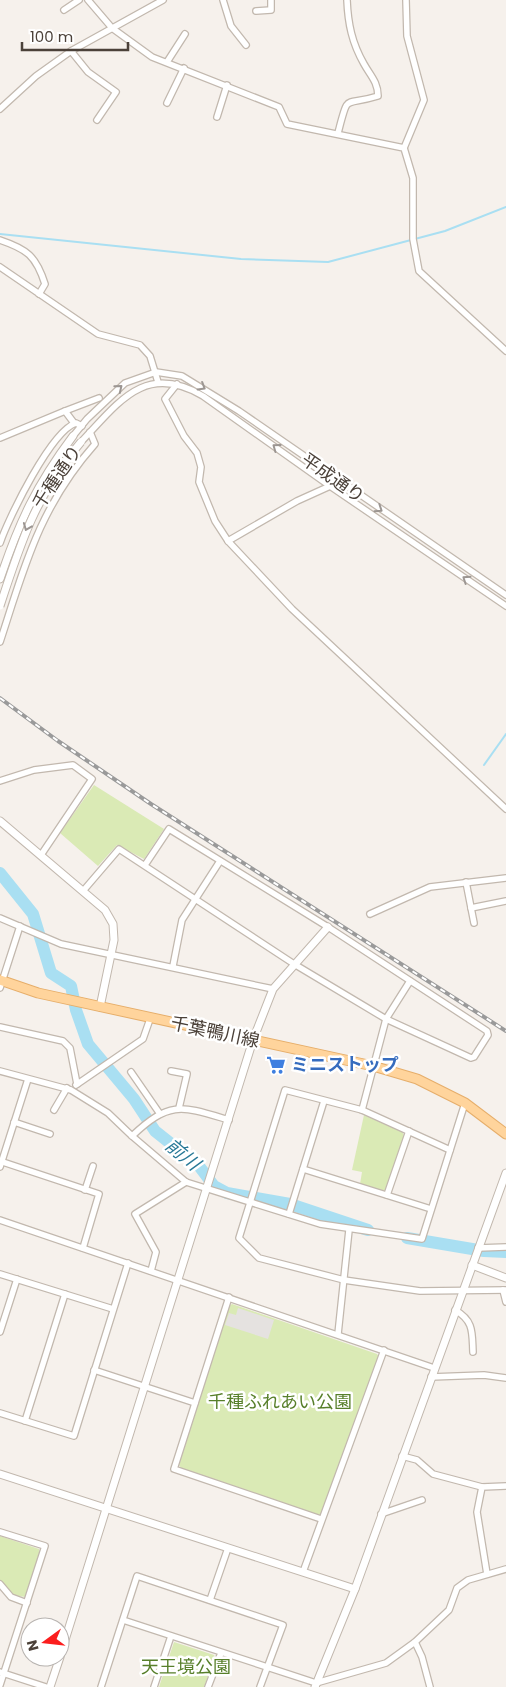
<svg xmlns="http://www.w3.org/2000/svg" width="506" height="1687" viewBox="0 0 506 1687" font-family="Poppins,'Noto Sans JP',sans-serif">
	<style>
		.green { fill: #daeab5 }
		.parking { fill: #e5e2e0 }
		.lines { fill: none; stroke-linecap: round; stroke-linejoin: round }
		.stream { stroke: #a9dff2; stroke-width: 2 }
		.river { stroke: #a9dff2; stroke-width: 12 }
		.minor-casing { stroke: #c2b8ae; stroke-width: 8 }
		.tertiary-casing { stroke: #c2b8ae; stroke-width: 9 }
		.primary-casing { stroke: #e6ae6a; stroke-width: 11 }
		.minor { stroke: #fff; stroke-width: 5.5 }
		.tertiary { stroke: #fff; stroke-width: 7 }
		.primary { stroke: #ffd49c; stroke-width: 9 }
		.rail-casing { stroke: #9a9a9a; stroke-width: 4 }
		.rail { stroke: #fff; stroke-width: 2; stroke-dasharray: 5.5; stroke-linecap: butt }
		.tertiary-bridge-casing { stroke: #c2b8ae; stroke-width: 9; stroke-linecap: butt }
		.tertiary-bridge { stroke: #fff; stroke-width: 7 }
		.oneway { stroke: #9c9692 }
		.labels { text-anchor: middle; stroke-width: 5; stroke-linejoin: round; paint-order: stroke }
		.street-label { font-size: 18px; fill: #4b4139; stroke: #fff }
		.shop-label { font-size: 18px; font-weight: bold; fill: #366cbe; stroke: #fff; text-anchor: start }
		.park-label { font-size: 18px; fill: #577f2a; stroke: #fff }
		.water-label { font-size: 19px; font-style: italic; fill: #297997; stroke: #fff }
	</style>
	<rect width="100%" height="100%" fill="#f6f1ec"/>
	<g class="green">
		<path d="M 94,785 L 164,829 L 144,859 L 117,845 L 98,866 L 60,833 Z"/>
		<path d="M 364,1115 L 402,1132 L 404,1135 L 386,1190 L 383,1191 L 360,1184 L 362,1172 L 352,1170 Z"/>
		<path d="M 232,1304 L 377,1354 L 379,1357 L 321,1514 L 318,1515 L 181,1468 L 179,1465 L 229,1306 Z"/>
		<path d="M 0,1536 L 39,1549 L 40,1552 L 26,1597 L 11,1595 L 0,1580 Z"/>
		<path d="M 174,1642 L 214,1655 L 215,1657 L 204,1687 L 159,1687 Z"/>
	</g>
	<path class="parking" d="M 238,1308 L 274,1320 L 268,1339 L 225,1325 L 229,1313 L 236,1315 Z"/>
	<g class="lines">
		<g class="stream">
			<path d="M 0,234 L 241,259 L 328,262 L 445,231 L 506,207"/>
			<path d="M 484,765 L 506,734"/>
		</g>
		<g class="river">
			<path d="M 0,873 L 33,914 L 51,973 L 71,986 L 76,1010 L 88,1044 L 134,1099 L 155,1131 L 199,1166 L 214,1186 L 227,1193 L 290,1204 L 368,1230"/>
			<path d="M 407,1238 L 484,1251 L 506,1252"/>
		</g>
		<g class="minor-casing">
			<g id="minor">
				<path d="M 88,0 L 112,28 L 152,57 L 279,107 L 287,124 L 404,148 L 413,178 L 413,239 L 419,271 L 506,351"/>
				<path d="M 223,0 L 231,26 L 246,45"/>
				<path d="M 64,10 L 79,0"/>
				<path d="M 256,11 L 271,10 L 271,0"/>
				<path d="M 71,51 L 88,72 L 116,92 L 97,120"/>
				<path d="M 167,62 L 185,34"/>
				<path d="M 167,103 L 184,68"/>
				<path d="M 0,109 L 36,76 L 71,51 L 163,0"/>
				<path d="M 217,117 L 227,85"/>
				<path d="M 338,133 C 349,91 343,107 378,96 C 378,82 370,75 364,64 C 352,43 348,24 347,0"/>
				<path d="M 404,148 L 424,100 L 407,36 L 406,0"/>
				<path d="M 0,240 C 27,249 36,256 45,284 L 39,294"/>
				<path d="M 0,267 L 98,334 L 140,345 L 150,356 L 158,382"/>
				<path d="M 177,384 L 165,399 L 184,436 L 197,453 L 201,467 L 199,482 L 215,521 L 228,541 L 292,609 L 506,809"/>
				<path d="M 65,411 L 99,398"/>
				<path d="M 73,436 L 87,419 L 125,383 L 156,372 L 182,376 L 239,411 L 506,595"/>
				<path d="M 0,438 L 65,411 L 74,423"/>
				<path d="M 81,442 C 119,402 145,362 203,396 L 330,486 L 506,606"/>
				<path d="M 228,541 L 297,501 L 339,482"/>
				<path d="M 0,543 C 9,517 51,431 76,423 L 82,426"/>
				<path d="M 0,642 C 25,565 40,506 95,444 L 90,432"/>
				<path d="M 0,781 L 34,770 L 73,765 L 92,779 L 41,855"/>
				<path d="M 466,882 L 474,923"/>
				<path d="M 83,891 L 119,849 L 294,964 L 386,1019 L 471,1058 L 474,1057 L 488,1035 L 487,1031 L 328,927 L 169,829 L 145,865"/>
				<path d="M 471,908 L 506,901"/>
				<path d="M 370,914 L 430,887 L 506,878"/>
				<path d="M 0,918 L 61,944 L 273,989"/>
				<path d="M 173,966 L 182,920 L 220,861"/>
				<path d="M 0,988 L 20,926"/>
				<path d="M 0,1027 L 63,1041 L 70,1048 L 77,1084"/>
				<path d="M 0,1071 L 71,1090 L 108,1113 L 132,1136 L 186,1182 L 320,1224 L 422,1239 L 465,1103"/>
				<path d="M 171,1071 L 187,1074 L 179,1108"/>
				<path d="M 131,1072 L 160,1114"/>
				<path d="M 76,1085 L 143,1039 L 150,1019"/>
				<path d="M 54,1110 L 67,1088"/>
				<path d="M 362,1110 L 386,1019 L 410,981"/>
				<path d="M 14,1122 L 50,1134"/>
				<path d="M 132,1136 C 170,1100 182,1106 229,1120"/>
				<path d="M 450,1150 L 362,1110 L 285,1090 L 239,1238 L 259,1258 L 344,1280 L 420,1291 L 506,1290"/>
				<path d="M 0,1161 L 99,1194 L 83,1248"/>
				<path d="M 0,1167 L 28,1079"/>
				<path d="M 303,1169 L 431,1209"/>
				<path d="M 85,1190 L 93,1166"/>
				<path d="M 387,1195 L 409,1131"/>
				<path d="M 289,1214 L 324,1101"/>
				<path d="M 0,1220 L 434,1368"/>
				<path d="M 478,1248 L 506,1247"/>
				<path d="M 151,1271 L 156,1252 L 135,1214 L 186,1182"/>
				<path d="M 0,1274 L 113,1309"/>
				<path d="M 503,1290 L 506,1302"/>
				<path d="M 229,1297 L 174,1469 L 321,1519"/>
				<path d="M 455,1310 C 474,1321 472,1332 473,1352"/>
				<path d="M 0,1332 L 17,1279"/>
				<path d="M 338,1334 L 349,1230"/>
				<path d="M 94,1370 L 195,1403"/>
				<path d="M 431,1377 L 484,1375 L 506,1378"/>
				<path d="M 0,1413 L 74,1436 L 128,1263"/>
				<path d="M 25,1421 L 65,1294"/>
				<path d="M 402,1456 L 417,1460 L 433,1474 L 482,1487"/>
				<path d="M 381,1514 L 422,1500"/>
				<path d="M 0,1532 L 45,1546 L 0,1685"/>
				<path d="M 303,1572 L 384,1350"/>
				<path d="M 487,1574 L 477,1512 L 482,1487 L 506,1486"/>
				<path d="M 0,1584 L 11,1597 L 27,1603"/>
				<path d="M 210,1600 L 228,1548"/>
				<path d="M 123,1620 L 316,1683 L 386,1663 L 415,1642 L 449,1610 L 457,1588 L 468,1580 L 506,1569"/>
				<path d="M 415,1642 L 422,1657 L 430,1687"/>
				<path d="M 0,1672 L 46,1687"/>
				<path d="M 101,1687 L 137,1576 L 283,1625 L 260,1687"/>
				<path d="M 154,1687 L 171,1636"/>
				<path d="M 208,1687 L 221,1653"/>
			</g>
		</g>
		<g class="tertiary-casing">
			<g id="tertiary">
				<path d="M 0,579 C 19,522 37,484 73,436"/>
				<path d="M 0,821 L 105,910 L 113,924 L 114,940 L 100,1007"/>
				<path d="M 472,1265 L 506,1278"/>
				<path d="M 0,1474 L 355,1589"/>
				<path d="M 60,1656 L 253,1040 L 273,989 L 328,927"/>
				<path d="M 50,1687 L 60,1657"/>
				<path d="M 315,1687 L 355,1589 L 506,1173"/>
			</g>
		</g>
		<g class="primary-casing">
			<path id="primary" d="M 0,980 L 38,993 L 373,1066 L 417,1079 L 465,1103 L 506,1134"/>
		</g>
		<use href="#minor" class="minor"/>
		<use href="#tertiary" class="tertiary"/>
		<use href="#primary" class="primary"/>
		<g class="rail-casing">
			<path id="rail" d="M 0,698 L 58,741 L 151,804 L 506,1031"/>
		</g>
		<use href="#rail" class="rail"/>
		<g class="tertiary-bridge-casing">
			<path id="tertiary-bridge" d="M 0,606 C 20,544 37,492 81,442"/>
		</g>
		<use href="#tertiary-bridge" class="tertiary-bridge"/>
	</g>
	<defs><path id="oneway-chevron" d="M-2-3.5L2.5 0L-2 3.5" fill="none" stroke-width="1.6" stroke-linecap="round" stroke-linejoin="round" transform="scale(1.25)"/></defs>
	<g class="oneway">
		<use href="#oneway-chevron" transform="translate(202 387) rotate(31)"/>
		<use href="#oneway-chevron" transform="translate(119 388) rotate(-39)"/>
		<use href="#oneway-chevron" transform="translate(276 447) rotate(-144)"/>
		<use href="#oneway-chevron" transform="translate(379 509) rotate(34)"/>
		<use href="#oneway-chevron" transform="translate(27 527) rotate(112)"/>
		<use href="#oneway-chevron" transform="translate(466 579) rotate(-146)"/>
	</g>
	<defs>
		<g id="supermarket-bare" transform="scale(1.5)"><path d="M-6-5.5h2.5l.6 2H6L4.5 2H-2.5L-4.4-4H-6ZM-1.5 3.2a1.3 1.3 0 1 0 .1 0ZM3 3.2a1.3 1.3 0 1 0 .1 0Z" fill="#3f7fe0" stroke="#fff" stroke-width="2.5" paint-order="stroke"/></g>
	</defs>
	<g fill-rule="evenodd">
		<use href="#supermarket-bare" x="276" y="1065"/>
	</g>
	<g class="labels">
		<g class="street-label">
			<text transform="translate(57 477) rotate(-56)" y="6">千種通り</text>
			<text transform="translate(333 478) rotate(35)" y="6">平成通り</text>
			<text transform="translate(215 1032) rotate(12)" y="6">千葉鴨川線</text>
		</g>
		<g class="shop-label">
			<text x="291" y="1071">ミニストップ</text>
		</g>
		<g class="park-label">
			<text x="280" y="1408">千種ふれあい公園</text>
			<text x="186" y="1673">天王境公園</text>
		</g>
		<g class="water-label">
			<text transform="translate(183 1154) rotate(40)" y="7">前川</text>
		</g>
	</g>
	<g transform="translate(45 1642) rotate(255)"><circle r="24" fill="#ffffff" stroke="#b7b3b0"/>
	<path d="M0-4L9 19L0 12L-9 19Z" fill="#fb1e1e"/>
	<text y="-8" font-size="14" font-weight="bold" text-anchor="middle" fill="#4b4139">N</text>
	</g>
	<path d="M22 42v8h106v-8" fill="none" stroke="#4b4139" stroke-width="2.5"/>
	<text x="30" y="42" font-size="15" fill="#4b4139" stroke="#ffffff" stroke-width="4" paint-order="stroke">100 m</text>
</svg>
